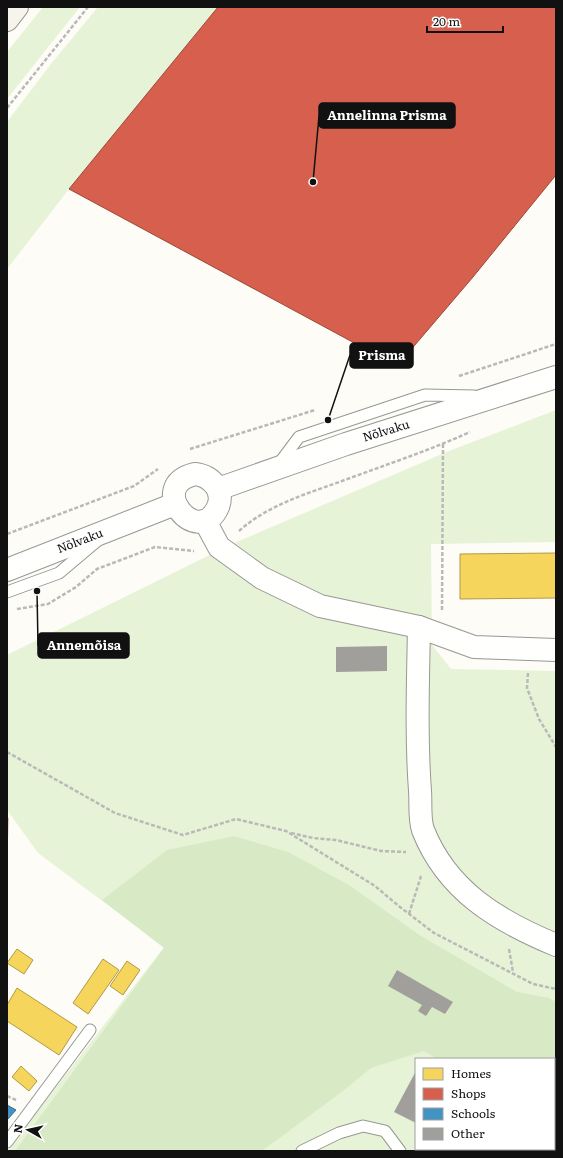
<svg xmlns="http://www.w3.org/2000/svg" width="563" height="1158" viewBox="0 0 563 1158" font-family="Literata,serif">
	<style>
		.green { fill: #e7f3d7; fill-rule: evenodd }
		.forest { fill: #d8eac5 }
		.homes { fill: #f6d55c; stroke: #b19a46 }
		.shops { fill: #d6604d; stroke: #9b483b }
		.schools { fill: #4393c3; stroke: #346c8e }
		.building { fill: #a19f9c }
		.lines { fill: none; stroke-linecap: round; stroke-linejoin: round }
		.service-casing { stroke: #979795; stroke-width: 13 }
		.minor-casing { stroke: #979795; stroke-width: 24 }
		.tertiary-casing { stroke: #979795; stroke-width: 24 }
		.secondary-casing { stroke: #8e8d8b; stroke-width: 24 }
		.path { stroke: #b9b9b8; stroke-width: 2.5; stroke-dasharray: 4 2; stroke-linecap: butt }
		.service { stroke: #fffffe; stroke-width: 11 }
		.minor { stroke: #fffffe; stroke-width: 22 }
		.tertiary { stroke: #fffffe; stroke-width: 22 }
		.secondary { stroke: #f6f4eb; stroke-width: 22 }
		.labels { text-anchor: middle; stroke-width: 4; stroke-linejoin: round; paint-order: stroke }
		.street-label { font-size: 12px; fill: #111; stroke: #fff }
		.leader { fill: none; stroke: #111; stroke-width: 1.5 }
		.callout-dot { fill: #111; stroke: #fff; stroke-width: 1.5 }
		.callout { fill: #111; stroke: #111; stroke-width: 1.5 }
		.callout-label { font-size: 13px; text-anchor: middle; font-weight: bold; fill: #fff }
	</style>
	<rect width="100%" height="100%" fill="#fdfcf7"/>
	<g class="green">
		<path d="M 43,7 L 80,7 L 7,99 L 7,52 Z"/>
		<path d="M 98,7 L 218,7 L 69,189 L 7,269 L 7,122 L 51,64 Z"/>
		<path d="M 556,410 L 556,542 L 431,544 L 432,645 L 451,669 L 556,671 L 556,1151 L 7,1151 L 164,947 L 38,853 L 7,810 L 7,655 L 232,544 L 449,451 ZM 416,1059 L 554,1059 L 554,1149 L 416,1149 Z"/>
	</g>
	<path class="forest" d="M 234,836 L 288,852 L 349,885 L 421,936 L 517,992 L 549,998 L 556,1002 L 556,1121 L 554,1120 L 554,1059 L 437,1059 L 424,1051 L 371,1068 L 343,1091 L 262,1151 L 15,1151 L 164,948 L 102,900 L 167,850 Z"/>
	<g class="homes">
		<path d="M 556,553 L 556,598 L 460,599 L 460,554 Z"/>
		<path d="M 7,818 L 8,818 L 7,862 Z"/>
		<path d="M 17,949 L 33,960 L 24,974 L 7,963 Z"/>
		<path d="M 103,959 L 119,970 L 88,1014 L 73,1003 Z"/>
		<path d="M 127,961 L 140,970 L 123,995 L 110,986 Z"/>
		<path d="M 17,988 L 77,1027 L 59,1055 L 7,1021 L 7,1005 Z"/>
		<path d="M 21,1066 L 37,1081 L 29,1091 L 12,1077 Z"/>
	</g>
	<path class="shops" d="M 218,7 L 556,7 L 556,175 L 473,277 L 397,366 L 69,189 Z"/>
	<path class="schools" d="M 7,1105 L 16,1110 L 7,1120 Z"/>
	<g class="building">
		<path d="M 387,646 L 387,671 L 336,672 L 336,647 Z"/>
		<path d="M 397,970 L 453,1002 L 445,1014 L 432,1007 L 426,1016 L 418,1011 L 422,1005 L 388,986 Z"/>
		<path d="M 416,1071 L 416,1123 L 394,1112 Z"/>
	</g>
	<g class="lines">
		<g class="service-casing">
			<g id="service">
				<path d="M 278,465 L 299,437 L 425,395 L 474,396"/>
				<path d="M 7,592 L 59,573 L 97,541"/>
				<path d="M 7,1142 L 90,1030"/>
				<path d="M 302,1151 L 339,1133 L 363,1126 L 385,1131 L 400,1151"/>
			</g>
		</g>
		<g class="minor-casing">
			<g id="minor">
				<path d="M 205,521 L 219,547 L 262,578 L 320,606 L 419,627 L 474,647 L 556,650"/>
				<path d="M 419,627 C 418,682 416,736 420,791 C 421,802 419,819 423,830 C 447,891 498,921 556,945"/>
			</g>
		</g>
		<g class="tertiary-casing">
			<g id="tertiary">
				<path d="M 195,474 C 212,476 226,492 217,509 C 197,548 145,486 195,474 Z"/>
				<path d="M 218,489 L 346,444 L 556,377"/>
				<path d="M 7,570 L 175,504"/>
			</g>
		</g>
		<g class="secondary-casing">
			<path id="secondary" d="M 7,20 L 17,7"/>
		</g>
		<g class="path">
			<path d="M 7,108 L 88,7"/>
			<path d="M 459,376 L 556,344"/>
			<path d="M 190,449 L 315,410"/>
			<path d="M 239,531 C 268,505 306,494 342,481 C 385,465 428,451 470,432"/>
			<path d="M 7,534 L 134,486 L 158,469"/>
			<path d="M 17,609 L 48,604 L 76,587 L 97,569 L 155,547 L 194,551"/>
			<path d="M 442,610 L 443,444"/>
			<path d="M 528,673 L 527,688 L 539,719 L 556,747"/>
			<path d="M 7,752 L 115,813 L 183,835 L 236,819 L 286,831 L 375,886 L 400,907 L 434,933 L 533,984 L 556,989"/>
			<path d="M 291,833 L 313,838 L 336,840 L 381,851 L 406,852"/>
			<path d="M 409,914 L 421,876"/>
			<path d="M 509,949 L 513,972"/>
			<path d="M 554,1085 L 556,1083"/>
			<path d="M 7,1096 L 16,1100"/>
			<path d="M 506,1151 L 508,1149"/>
		</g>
		<use href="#service" class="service"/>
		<use href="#minor" class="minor"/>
		<use href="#tertiary" class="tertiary"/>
		<use href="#secondary" class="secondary"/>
	</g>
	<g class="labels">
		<g class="street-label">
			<text transform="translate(386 431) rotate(-17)" y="4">Nõlvaku</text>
			<text transform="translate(80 541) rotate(-21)" y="4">Nõlvaku</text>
		</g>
	</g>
	<path class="leader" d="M313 182L319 116M328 420L350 355M37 591L38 646"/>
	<g class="callout-dot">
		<circle cx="313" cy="182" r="4"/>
		<circle cx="328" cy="420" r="4"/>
		<circle cx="37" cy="591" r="4"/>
	</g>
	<g class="callout">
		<rect x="319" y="103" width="136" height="25" rx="4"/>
		<rect x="350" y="343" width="63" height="25" rx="4"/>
		<rect x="38" y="633" width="91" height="25" rx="4"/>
	</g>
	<g class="callout-label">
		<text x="387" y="120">Annelinna Prisma</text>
		<text x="382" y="360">Prisma</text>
		<text x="84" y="650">Annemõisa</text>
	</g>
	<rect width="563" height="1158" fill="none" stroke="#111111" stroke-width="16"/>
	<rect x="415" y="1058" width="140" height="92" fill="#ffffff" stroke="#a0a0a0"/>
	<rect x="423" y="1068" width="20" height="12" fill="#f6d55c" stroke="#a0a0a0"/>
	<text x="451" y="1078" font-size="12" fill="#111111">Homes</text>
	<rect x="423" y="1088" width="20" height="12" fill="#d6604d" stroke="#a0a0a0"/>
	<text x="451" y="1098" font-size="12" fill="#111111">Shops</text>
	<rect x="423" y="1108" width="20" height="12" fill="#4393c3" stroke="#a0a0a0"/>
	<text x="451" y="1118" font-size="12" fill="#111111">Schools</text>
	<rect x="423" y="1128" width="20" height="12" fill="#a19f9c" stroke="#a0a0a0"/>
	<text x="451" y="1138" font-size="12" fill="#111111">Other</text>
	<g transform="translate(28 1130) rotate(278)" stroke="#ffffff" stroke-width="3" paint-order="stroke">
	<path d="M0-3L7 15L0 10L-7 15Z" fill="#111111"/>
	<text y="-6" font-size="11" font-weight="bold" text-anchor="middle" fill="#111111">N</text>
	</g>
	<path d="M427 26v6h76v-6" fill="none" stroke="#111111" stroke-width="2"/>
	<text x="433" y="26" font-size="12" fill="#111111" stroke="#ffffff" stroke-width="3" paint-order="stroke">20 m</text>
</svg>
